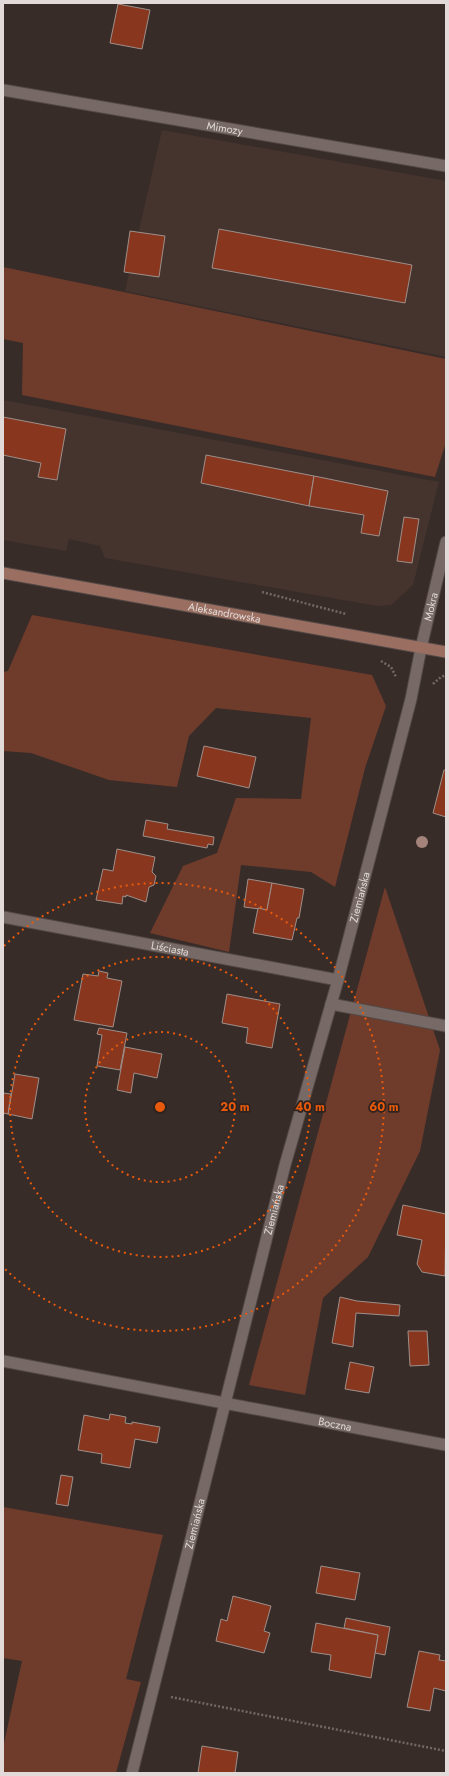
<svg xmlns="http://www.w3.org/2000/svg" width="449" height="1776" viewBox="0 0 449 1776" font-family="Jost,sans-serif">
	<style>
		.built { fill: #45332e }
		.green { fill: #6f3c2c }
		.building { fill: #88371e; stroke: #9d8f8b }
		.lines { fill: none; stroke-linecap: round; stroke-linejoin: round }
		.service-casing { stroke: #524845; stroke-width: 13 }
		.minor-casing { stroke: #524845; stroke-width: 13 }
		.secondary-casing { stroke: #524845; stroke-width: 13 }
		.path { stroke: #736866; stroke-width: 2.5; stroke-dasharray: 2 2; stroke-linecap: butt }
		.service { stroke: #776a66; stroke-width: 11 }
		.minor { stroke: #776a66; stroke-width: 11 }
		.secondary { stroke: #9a6f62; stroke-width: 11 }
		.tree { fill: #a4847a }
		.ring { fill: none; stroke: #e8590c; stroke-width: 2; stroke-dasharray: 2 4 }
		.labels { text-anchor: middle; stroke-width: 3.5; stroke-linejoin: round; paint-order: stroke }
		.street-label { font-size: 11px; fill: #e2dad8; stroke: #2e231f }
		.centre { fill: #e8590c; stroke: #2e231f; stroke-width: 2 }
		.ring-label { font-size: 12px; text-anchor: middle; font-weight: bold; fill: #e8590c; stroke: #2e231f; stroke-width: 3.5; stroke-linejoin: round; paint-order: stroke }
	</style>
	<rect width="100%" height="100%" fill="#382c29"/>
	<g class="built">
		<path d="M 162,130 L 446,181 L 446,357 L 125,291 Z"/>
		<path d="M 3,400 L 439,482 L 413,585 L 391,605 L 377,606 L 105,558 L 100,546 L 69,539 L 66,551 L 3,540 Z"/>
	</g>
	<g class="green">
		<path d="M 3,267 L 446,359 L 446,442 L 435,477 L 22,395 L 23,343 L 3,339 Z"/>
		<path d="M 32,615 L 372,675 L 386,706 L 365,768 L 335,887 L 311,872 L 241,865 L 229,952 L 150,933 L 183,866 L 217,853 L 236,798 L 301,799 L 311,718 L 216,708 L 189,736 L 177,787 L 109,780 L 31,753 L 3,751 L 3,672 L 8,671 Z"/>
		<path d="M 385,887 L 440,1050 L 420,1151 L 368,1257 L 323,1298 L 305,1395 L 249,1385 Z"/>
		<path d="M 3,1507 L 163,1535 L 126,1679 L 141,1682 L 116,1773 L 3,1773 L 3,1748 L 22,1661 L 3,1658 Z"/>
	</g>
	<g class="building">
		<path d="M 118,4 L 150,10 L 142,49 L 110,43 Z"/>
		<path d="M 219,229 L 412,265 L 405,303 L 212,268 Z"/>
		<path d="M 130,231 L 165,236 L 159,277 L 124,272 Z"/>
		<path d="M 3,417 L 66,429 L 57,480 L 38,477 L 41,463 L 3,455 Z"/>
		<path d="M 206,455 L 314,476 L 309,506 L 201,483 Z"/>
		<path d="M 314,476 L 388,491 L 379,536 L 361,533 L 364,515 L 309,506 Z"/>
		<path d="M 404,517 L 419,519 L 412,563 L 397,561 Z"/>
		<path d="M 204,746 L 256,757 L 249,788 L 197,776 Z"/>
		<path d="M 444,770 L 446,770 L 446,817 L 433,813 Z"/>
		<path d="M 146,820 L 168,824 L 167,829 L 214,837 L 213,845 L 208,844 L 207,848 L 143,836 Z"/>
		<path d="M 117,849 L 155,857 L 152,872 L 156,876 L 154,885 L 149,887 L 146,902 L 126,895 L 126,897 L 123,896 L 122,904 L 96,900 L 103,869 L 113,871 Z"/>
		<path d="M 248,879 L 272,883 L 267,910 L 244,907 Z"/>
		<path d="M 272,883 L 304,889 L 299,918 L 297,918 L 292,940 L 253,933 L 258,908 L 267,910 Z"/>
		<path d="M 99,971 L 108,973 L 107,978 L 122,981 L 113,1027 L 74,1020 L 83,974 L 98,976 Z"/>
		<path d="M 227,994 L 280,1004 L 272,1048 L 246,1043 L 248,1028 L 222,1023 Z"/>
		<path d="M 99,1028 L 127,1033 L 120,1070 L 97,1066 L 102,1035 L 97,1034 Z"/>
		<path d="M 125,1047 L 162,1054 L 157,1078 L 134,1073 L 131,1093 L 117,1090 Z"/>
		<path d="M 15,1074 L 39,1078 L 32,1119 L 8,1114 Z"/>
		<path d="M 3,1093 L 11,1094 L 8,1114 L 3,1113 Z"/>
		<path d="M 403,1205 L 446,1214 L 445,1276 L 422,1272 L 417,1264 L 422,1240 L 397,1235 Z"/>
		<path d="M 340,1297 L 357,1301 L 400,1305 L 399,1316 L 356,1313 L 353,1347 L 332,1343 Z"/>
		<path d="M 408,1331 L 427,1331 L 429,1365 L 410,1366 Z"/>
		<path d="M 350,1362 L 374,1367 L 369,1393 L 345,1389 Z"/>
		<path d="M 110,1414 L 126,1417 L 125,1423 L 132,1424 L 132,1422 L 160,1427 L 157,1443 L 135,1439 L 130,1468 L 101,1463 L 102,1454 L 78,1450 L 84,1415 L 109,1420 Z"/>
		<path d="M 61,1475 L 73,1477 L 68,1506 L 56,1504 Z"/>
		<path d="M 321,1566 L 360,1573 L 355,1600 L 316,1593 Z"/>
		<path d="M 233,1596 L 271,1606 L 264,1631 L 270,1633 L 264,1653 L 216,1641 L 221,1619 L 227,1621 Z"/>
		<path d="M 346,1618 L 390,1627 L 385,1655 L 375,1653 L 378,1635 L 344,1628 Z"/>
		<path d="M 316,1623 L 378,1635 L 371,1678 L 329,1670 L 331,1655 L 311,1652 Z"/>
		<path d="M 419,1651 L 440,1655 L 439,1660 L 446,1661 L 446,1691 L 434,1688 L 430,1711 L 407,1707 Z"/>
		<path d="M 202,1746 L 238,1752 L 235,1773 L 198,1773 Z"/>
	</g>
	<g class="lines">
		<g class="service-casing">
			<g id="service">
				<path d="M 331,1004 L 446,1026"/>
				<path d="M 3,1361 L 224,1403"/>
			</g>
		</g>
		<g class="minor-casing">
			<g id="minor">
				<path id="s1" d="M 3,90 L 446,166"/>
				<path id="s2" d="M 3,917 L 338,980"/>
				<path id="s3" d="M 224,1403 L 446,1445"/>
				<path id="s4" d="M 132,1773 L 285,1165 L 338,980 L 411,699 L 421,648 L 446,542"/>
			</g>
		</g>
		<g class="secondary-casing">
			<g id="secondary">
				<path id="s5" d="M 3,573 L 446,652"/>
			</g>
		</g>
		<g class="path">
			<path d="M 262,592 L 346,614"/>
			<path d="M 381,661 L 391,667 L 396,677"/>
			<path d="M 433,684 L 441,677 L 446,675"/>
			<path d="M 171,1697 L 446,1751"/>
		</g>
		<use href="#service" class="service"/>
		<use href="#minor" class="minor"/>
		<use href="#secondary" class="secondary"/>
	</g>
	<circle class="tree" cx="422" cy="842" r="6"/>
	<g class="ring">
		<circle cx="160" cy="1107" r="75"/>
		<circle cx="160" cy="1107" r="150"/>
		<path d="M4 946A224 224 0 1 1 4 1268"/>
	</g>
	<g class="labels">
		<g class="street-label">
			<text dy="4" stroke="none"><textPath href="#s1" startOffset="225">Mimozy</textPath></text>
			<text dy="4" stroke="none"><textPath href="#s4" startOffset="1204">Mokra</textPath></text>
			<text dy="4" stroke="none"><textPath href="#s5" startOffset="225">Aleksandrowska</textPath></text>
			<text dy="4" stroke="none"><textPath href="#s4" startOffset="905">Ziemiańska</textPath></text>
			<text dy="4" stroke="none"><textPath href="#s2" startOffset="170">Liściasta</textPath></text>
			<text dy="4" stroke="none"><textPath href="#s4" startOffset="581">Ziemiańska</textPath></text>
			<text dy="4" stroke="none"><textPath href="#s3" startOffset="113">Boczna</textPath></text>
			<text dy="4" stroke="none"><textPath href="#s4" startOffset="257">Ziemiańska</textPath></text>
		</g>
	</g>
	<circle cx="160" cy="1107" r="6" class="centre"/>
	<g class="ring-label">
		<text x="235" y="1111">20 m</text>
		<text x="310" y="1111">40 m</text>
		<text x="384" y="1111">60 m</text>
	</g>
	<rect width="449" height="1776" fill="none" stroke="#e2dad8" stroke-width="8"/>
</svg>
